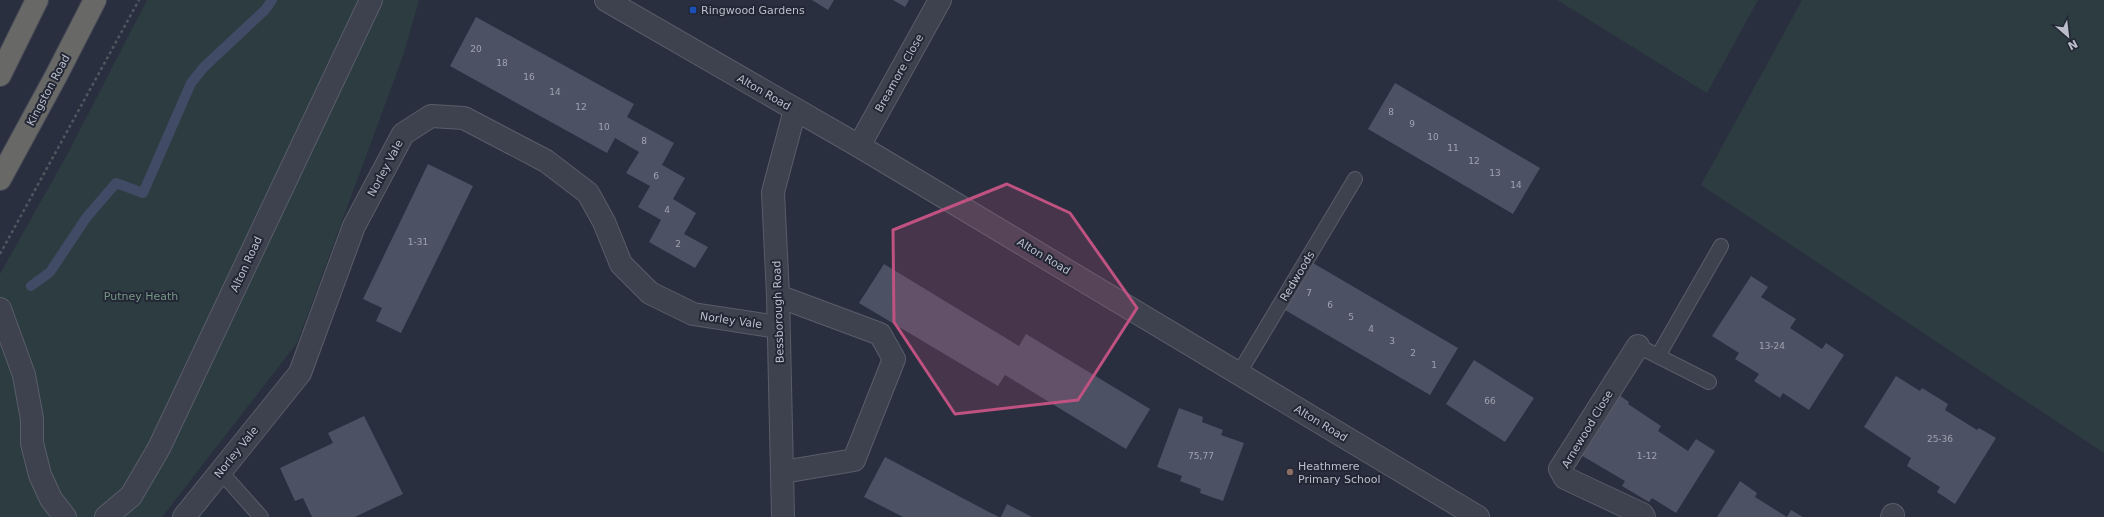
<svg xmlns="http://www.w3.org/2000/svg" width="2104" height="517" viewBox="0 0 2104 517" font-family="'DejaVu Sans',sans-serif">
	<style>
		.green { fill: #2d3c41 }
		.lines { fill: none; stroke-linecap: round; stroke-linejoin: round }
		.stream { stroke: #424b66; stroke-width: 10 }
		.building { fill: #4c5263 }
		.service-casing { stroke: #595d6a; stroke-width: 16 }
		.minor-casing { stroke: #595d6a; stroke-width: 24 }
		.trunk-casing { stroke: #464a57; stroke-width: 24 }
		.path { stroke: #4c595f; stroke-width: 2.5; stroke-dasharray: 3 3; stroke-linecap: butt }
		.service { stroke: #3e424f; stroke-width: 14 }
		.minor { stroke: #3e424f; stroke-width: 22 }
		.trunk { stroke: #686866; stroke-width: 22 }
		.marked { fill: #c05282; fill-opacity: 0.2; stroke: #c05282; stroke-width: 3; stroke-linejoin: round }
		.transit-dot { fill: #1a4fb4; stroke: #232735; stroke-width: 1.5 }
		.education-dot { fill: #8d6e63; stroke: #232735; stroke-width: 1.5 }
		.labels { text-anchor: middle; stroke-width: 4; stroke-linejoin: round; paint-order: stroke }
		.number-label { font-size: 9px; fill: #9fa3b0 }
		.poi-label { font-size: 11px; fill: #bbbeca; stroke: #232735; text-anchor: start }
		.street-label { font-size: 11px; fill: #bbbeca; stroke: #232735 }
		.park-label { font-size: 11px; fill: #759783; stroke: #232735 }
	</style>
	<rect width="100%" height="100%" fill="#2a2f3f"/>
	<g class="green">
		<path d="M 147,0 L 419,0 L 404,53 L 297,343 L 162,517 L 0,517 L 0,274 L 67,155 Z"/>
		<path d="M 1557,0 L 1758,0 L 1707,93 Z"/>
		<path d="M 1802,0 L 2104,0 L 2104,453 L 1701,185 Z"/>
	</g>
	<g class="lines">
		<path class="stream" d="M 31,286 L 50,272 L 86,218 L 116,183 L 143,193 L 191,83 L 204,67 L 265,10 L 272,0"/>
	</g>
	<g class="building">
		<path d="M 812,0 L 834,0 L 828,10 Z"/>
		<path d="M 893,0 L 909,0 L 905,7 Z"/>
		<path d="M 476,17 L 634,104 L 627,117 L 674,143 L 662,165 L 685,178 L 673,199 L 696,213 L 684,234 L 708,247 L 695,268 L 649,242 L 661,220 L 638,207 L 650,186 L 626,173 L 639,152 L 615,138 L 607,153 L 450,66 Z"/>
		<path d="M 1395,83 L 1540,168 L 1513,214 L 1368,129 Z"/>
		<path d="M 428,164 L 473,186 L 401,333 L 376,321 L 382,308 L 363,299 Z"/>
		<path d="M 1313,263 L 1458,348 L 1430,395 L 1285,310 Z"/>
		<path d="M 884,264 L 1019,346 L 1026,334 L 1150,409 L 1126,449 L 1005,375 L 998,386 L 859,303 Z"/>
		<path d="M 1751,276 L 1768,287 L 1761,297 L 1796,319 L 1790,328 L 1822,349 L 1826,343 L 1844,355 L 1809,410 L 1783,393 L 1780,398 L 1754,381 L 1759,374 L 1735,359 L 1739,353 L 1712,336 Z"/>
		<path d="M 1474,360 L 1534,398 L 1505,442 L 1446,404 Z"/>
		<path d="M 1896,376 L 1920,391 L 1922,388 L 1948,404 L 1945,410 L 1977,430 L 1979,428 L 1996,438 L 1955,504 L 1937,492 L 1940,487 L 1907,466 L 1911,458 L 1864,427 Z"/>
		<path d="M 1612,390 L 1629,402 L 1628,404 L 1661,426 L 1658,431 L 1688,451 L 1696,439 L 1715,451 L 1676,513 L 1652,498 L 1649,502 L 1622,486 L 1625,481 L 1574,451 Z"/>
		<path d="M 1179,408 L 1203,417 L 1202,422 L 1223,430 L 1221,435 L 1244,443 L 1223,501 L 1200,493 L 1201,489 L 1180,481 L 1182,476 L 1157,467 Z"/>
		<path d="M 364,416 L 403,494 L 355,517 L 312,517 L 303,498 L 295,501 L 280,468 L 333,443 L 328,433 Z"/>
		<path d="M 885,457 L 987,511 L 999,517 L 903,517 L 864,497 Z"/>
		<path d="M 1740,481 L 1757,493 L 1755,497 L 1787,517 L 1791,510 L 1803,517 L 1717,517 Z"/>
		<path d="M 1007,504 L 1032,517 L 1001,517 Z"/>
	</g>
	<g class="lines">
		<g class="service-casing">
			<g id="service">
				<path d="M 1638,346 L 1709,382"/>
				<path d="M 1658,356 L 1721,246"/>
				<path d="M 1239,373 L 1355,179"/>
				<path d="M 220,471 L 261,517"/>
			</g>
		</g>
		<g class="minor-casing">
			<g id="minor">
				<path d="M 606,0 L 859,146 L 1478,517"/>
				<path d="M 859,146 L 940,0"/>
				<path d="M 778,296 L 880,334 L 894,359 L 854,460 L 783,472"/>
				<path d="M 0,309 L 24,375 L 32,419 L 32,443 L 40,475 L 51,499 L 65,517"/>
				<path d="M 1638,346 L 1560,469 L 1565,478 L 1642,514 L 1644,517"/>
				<path d="M 106,517 L 131,496 L 159,448 L 371,0"/>
				<path d="M 184,517 L 300,373 L 354,226 L 403,134 L 431,116 L 464,118 L 546,161 L 588,193 L 604,222 L 621,264 L 650,293 L 693,314 L 778,327"/>
				<path d="M 783,517 L 778,296 L 773,192 L 795,110"/>
				<path d="M 1892,517 L 1893,515"/>
			</g>
		</g>
		<g class="trunk-casing">
			<g id="trunk">
				<path d="M 0,75 L 37,0"/>
				<path d="M 0,179 L 56,76 L 95,0"/>
			</g>
		</g>
		<path class="path" d="M 0,254 L 139,0"/>
		<use href="#service" class="service"/>
		<use href="#minor" class="minor"/>
		<use href="#trunk" class="trunk"/>
	</g>
	<path class="marked" d="M 1007,184 L 1070,213 L 1137,308 L 1078,400 L 955,414 L 894,322 L 893,230 Z"/>
	<rect class="transit-dot" x="689" y="6" width="8" height="8" rx="2"/>
	<circle class="education-dot" cx="1290" cy="472" r="4"/>
	<g class="labels">
		<g class="number-label">
			<text x="476" y="52">20</text>
			<text x="502" y="66">18</text>
			<text x="529" y="80">16</text>
			<text x="555" y="95">14</text>
			<text x="581" y="110">12</text>
			<text x="1391" y="115">8</text>
			<text x="1412" y="127">9</text>
			<text x="604" y="130">10</text>
			<text x="1433" y="140">10</text>
			<text x="644" y="144">8</text>
			<text x="1453" y="151">11</text>
			<text x="1474" y="164">12</text>
			<text x="1495" y="176">13</text>
			<text x="656" y="179">6</text>
			<text x="1516" y="188">14</text>
			<text x="667" y="213">4</text>
			<text x="418" y="245">1-31</text>
			<text x="678" y="247">2</text>
			<text x="1309" y="296">7</text>
			<text x="1330" y="308">6</text>
			<text x="1351" y="320">5</text>
			<text x="1371" y="332">4</text>
			<text x="1392" y="344">3</text>
			<text x="1772" y="349">13-24</text>
			<text x="1413" y="356">2</text>
			<text x="1434" y="368">1</text>
			<text x="1490" y="404">66</text>
			<text x="1940" y="442">25-36</text>
			<text x="1201" y="459">75,77</text>
			<text x="1647" y="459">1-12</text>
		</g>
		<g class="poi-label">
			<text x="701" y="14">Ringwood Gardens</text>
			<text x="1298" y="470">Heathmere<tspan x="1298" dy="13">Primary School</tspan></text>
		</g>
		<g class="street-label">
			<text transform="translate(899 73) rotate(-61)" y="4">Breamore Close</text>
			<text transform="translate(48 90) rotate(-62)" y="4">Kingston Road</text>
			<text transform="translate(764 92) rotate(30)" y="4">Alton Road</text>
			<text transform="translate(385 168) rotate(-62)" y="4">Norley Vale</text>
			<text transform="translate(1044 256) rotate(31)" y="4">Alton Road</text>
			<text transform="translate(246 264) rotate(-65)" y="4">Alton Road</text>
			<text transform="translate(1297 276) rotate(-59)" y="4">Redwoods</text>
			<text transform="translate(778 312) rotate(-92)" y="4">Bessborough Road</text>
			<text transform="translate(731 320) rotate(8)" y="4">Norley Vale</text>
			<text transform="translate(1321 423) rotate(31)" y="4">Alton Road</text>
			<text transform="translate(1587 429) rotate(-59)" y="4">Arnewood Close</text>
			<text transform="translate(236 452) rotate(-51)" y="4">Norley Vale</text>
		</g>
		<g class="park-label">
			<text x="141" y="300">Putney Heath</text>
		</g>
	</g>
	<g transform="translate(2068 36) rotate(152)" stroke="#232735" stroke-width="3" paint-order="stroke">
	<path d="M0-3L7 15L0 10L-7 15Z" fill="#bbbeca"/>
	<text y="-6" font-size="11" font-weight="bold" text-anchor="middle" fill="#bbbeca">N</text>
	</g>
</svg>
